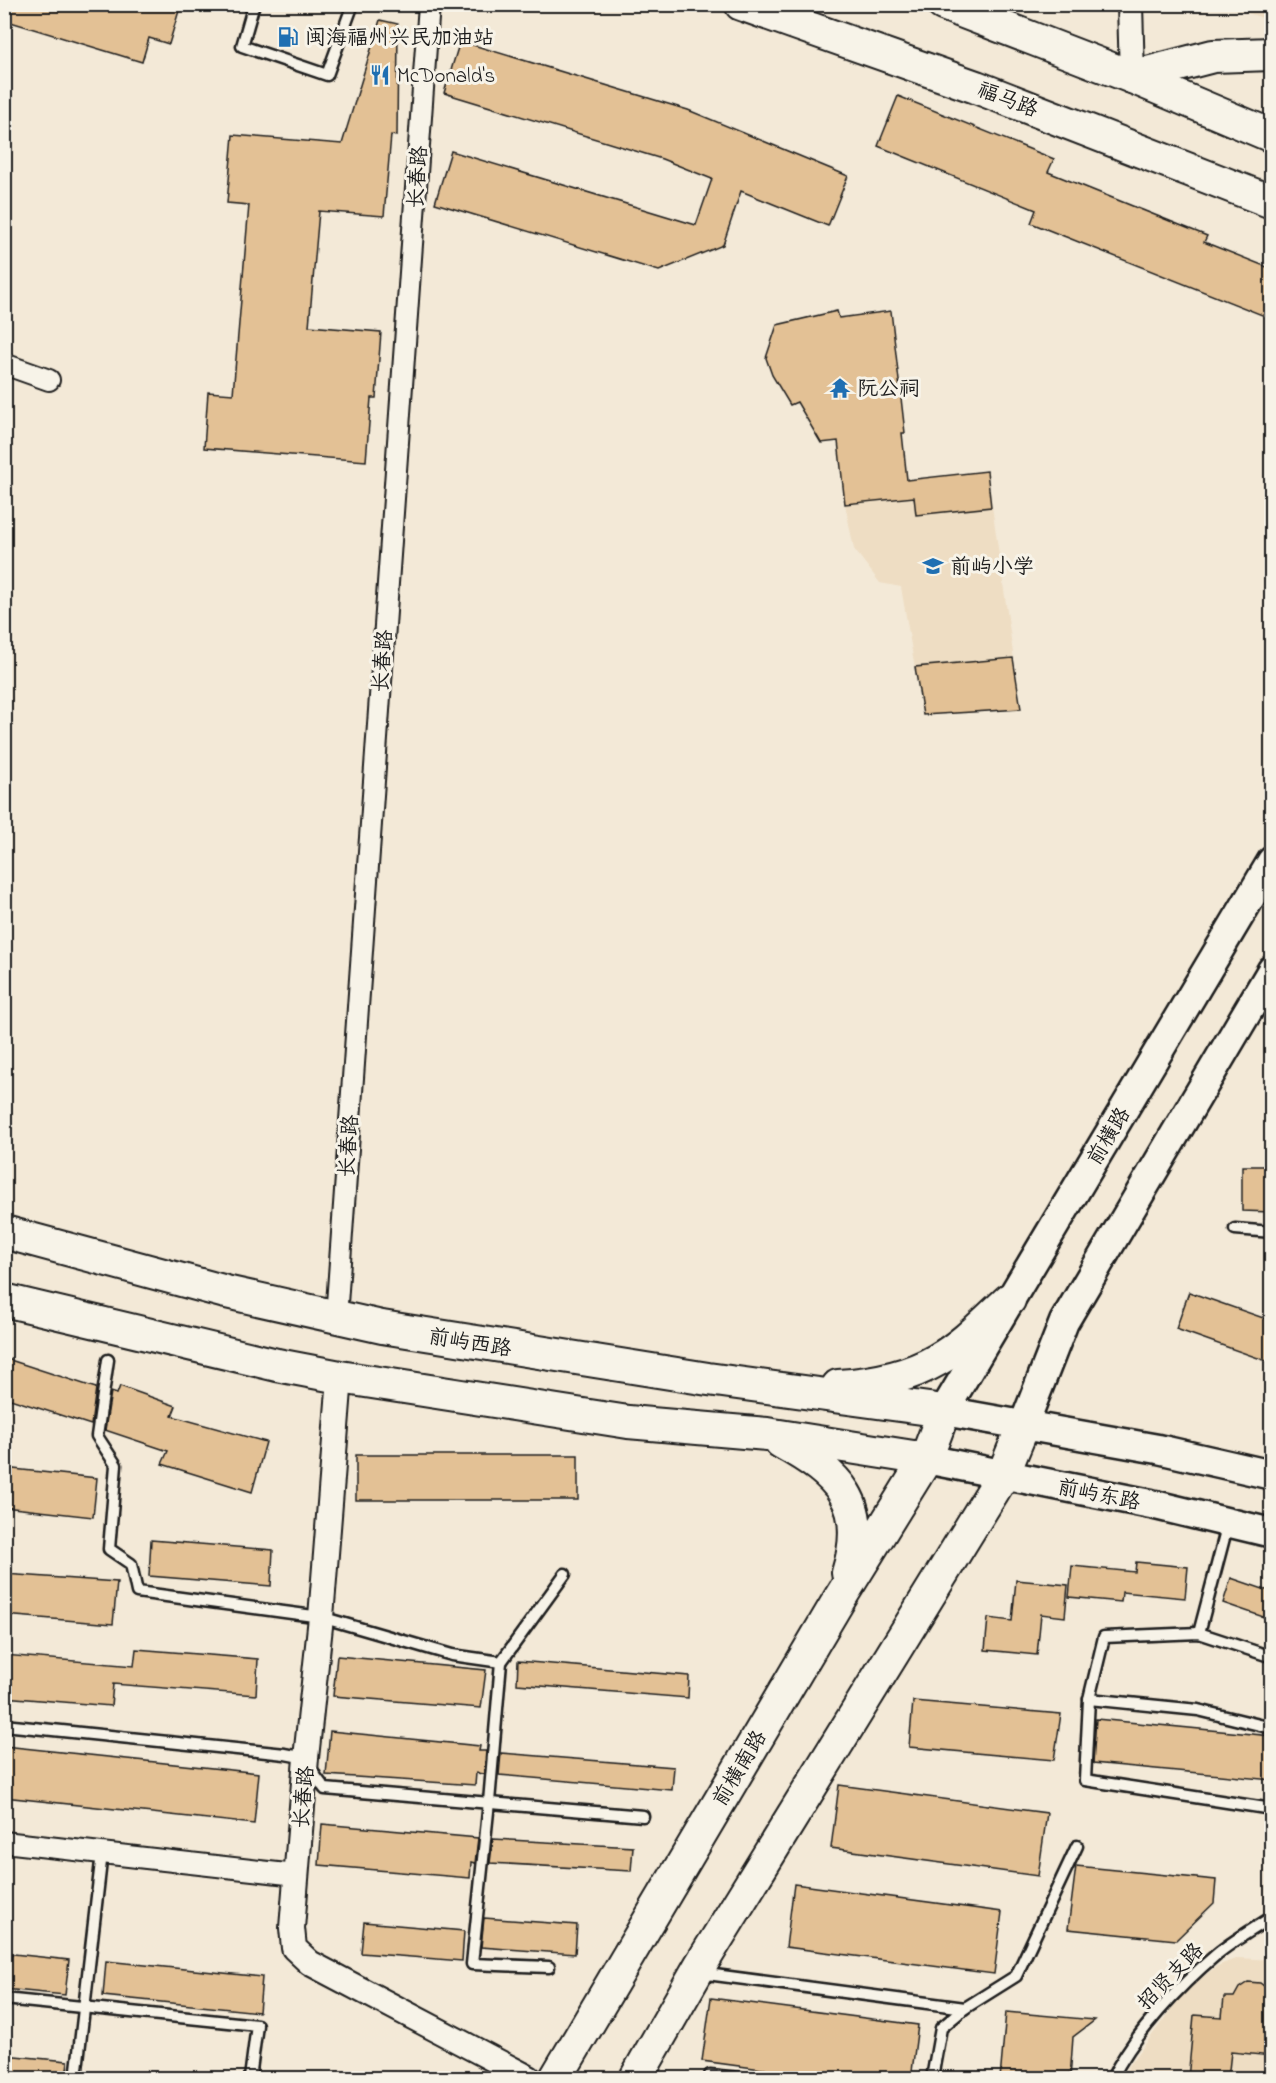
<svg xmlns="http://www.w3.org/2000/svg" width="1276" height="2083" viewBox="0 0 1276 2083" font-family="'Indie Flower','LXGW WenKai TC',sans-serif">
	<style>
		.built { fill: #eeddc3 }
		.building { fill: #e3c195; stroke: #1c1c1c; stroke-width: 1.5 }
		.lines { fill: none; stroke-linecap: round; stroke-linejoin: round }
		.service-casing { stroke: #1c1c1c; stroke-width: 15 }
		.minor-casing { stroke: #1c1c1c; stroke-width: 24 }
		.tertiary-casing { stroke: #1c1c1c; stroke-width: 28 }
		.secondary-casing { stroke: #1c1c1c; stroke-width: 33 }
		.primary-casing { stroke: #1c1c1c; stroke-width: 36 }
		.service { stroke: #f7f3e8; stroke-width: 10 }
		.minor { stroke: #f7f3e8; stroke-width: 20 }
		.tertiary { stroke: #f7f3e8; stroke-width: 24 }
		.secondary { stroke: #f7f3e8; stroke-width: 28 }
		.primary { stroke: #f7f3e8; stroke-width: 32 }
		.labels { text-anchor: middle; stroke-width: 6; stroke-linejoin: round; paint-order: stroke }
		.poi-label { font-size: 21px; fill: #1c1c1c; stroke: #f7f3e8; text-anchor: start }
		.street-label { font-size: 21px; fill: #1c1c1c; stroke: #f7f3e8 }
	</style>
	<rect width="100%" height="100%" fill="#f3e9d7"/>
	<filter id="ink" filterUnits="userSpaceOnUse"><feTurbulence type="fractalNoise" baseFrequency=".0167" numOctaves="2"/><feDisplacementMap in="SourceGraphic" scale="12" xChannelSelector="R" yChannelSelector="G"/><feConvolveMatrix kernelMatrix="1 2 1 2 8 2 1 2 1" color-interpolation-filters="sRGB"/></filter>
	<g filter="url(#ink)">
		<g class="built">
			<path d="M 1225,5 L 1271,5 L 1271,21 Z"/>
			<path d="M 904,450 L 908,480 L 987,471 L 1021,709 L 923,715 L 901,587 L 880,583 L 854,549 L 845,504 L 840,457 Z"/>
			<path d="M 1238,1958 L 1271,1960 L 1271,2078 L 1123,2078 L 1129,2066 L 1185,1991 L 1217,1966 Z"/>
		</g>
		<g class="building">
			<path d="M 4,4 L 181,4 L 169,44 L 149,38 L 142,62 L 4,20 Z"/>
			<path d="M 380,20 L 398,24 L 397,136 L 391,135 L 384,216 L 319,211 L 309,326 L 381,332 L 376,398 L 371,398 L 366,461 L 204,448 L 208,392 L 233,394 L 249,205 L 227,203 L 233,135 L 342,144 Z"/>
			<path d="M 460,41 L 688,110 L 848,176 L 828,226 L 741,191 L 723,245 L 659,271 L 435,203 L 451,151 L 696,225 L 712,179 L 662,159 L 444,93 Z"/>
			<path d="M 898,96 L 1054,159 L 1048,172 L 1207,236 L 1204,242 L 1272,269 L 1272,319 L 1031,223 L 1036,210 L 878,146 Z"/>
			<path d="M 837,311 L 839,318 L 891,311 L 905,433 L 902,433 L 907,480 L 987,471 L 991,507 L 916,515 L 914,497 L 845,504 L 838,441 L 821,443 L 797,402 L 790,405 L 772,375 L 766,358 L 777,325 Z"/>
			<path d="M 1013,658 L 1021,709 L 923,715 L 915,667 Z"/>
			<path d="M 1242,1166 L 1272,1166 L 1272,1212 L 1242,1211 Z"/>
			<path d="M 1189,1292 L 1272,1321 L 1272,1363 L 1176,1329 Z"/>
			<path d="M 4,1358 L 96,1388 L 91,1425 L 4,1397 Z"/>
			<path d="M 120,1386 L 176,1406 L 172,1416 L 266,1442 L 252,1492 L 162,1464 L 168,1451 L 105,1430 L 111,1392 L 117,1394 Z"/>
			<rect x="356" y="1455" width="222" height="45"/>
			<path d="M 4,1468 L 97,1478 L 93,1517 L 4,1507 Z"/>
			<path d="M 151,1540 L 273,1550 L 271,1586 L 149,1576 Z"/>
			<path d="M 1136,1562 L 1188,1567 L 1185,1598 L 1122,1592 L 1121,1602 L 1069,1597 L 1072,1566 L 1135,1572 Z"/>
			<path d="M 4,1574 L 117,1582 L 113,1624 L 4,1615 Z"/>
			<path d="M 1231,1578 L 1272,1592 L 1272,1620 L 1223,1603 Z"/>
			<path d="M 1016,1580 L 1068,1585 L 1065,1617 L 1041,1614 L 1037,1655 L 985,1650 L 988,1618 L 1012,1621 Z"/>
			<path d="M 136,1649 L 258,1659 L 256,1695 L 113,1684 L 111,1706 L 4,1697 L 4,1655 L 134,1666 Z"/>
			<path d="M 337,1656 L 486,1670 L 481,1708 L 333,1696 Z"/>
			<path d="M 518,1661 L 689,1676 L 688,1698 L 517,1684 Z"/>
			<path d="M 913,1701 L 1061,1714 L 1054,1760 L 909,1747 Z"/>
			<path d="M 1096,1719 L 1272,1736 L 1272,1780 L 1093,1763 Z"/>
			<path d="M 330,1731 L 480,1746 L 479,1751 L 486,1751 L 484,1774 L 476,1773 L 475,1785 L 326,1775 Z"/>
			<path d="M 4,1746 L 259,1773 L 254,1824 L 4,1797 Z"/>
			<path d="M 501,1753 L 674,1767 L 672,1790 L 499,1775 Z"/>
			<path d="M 839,1785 L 1047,1813 L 1038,1876 L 831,1848 Z"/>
			<path d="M 322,1824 L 478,1838 L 475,1863 L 471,1862 L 470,1878 L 319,1865 Z"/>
			<path d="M 493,1839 L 633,1847 L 631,1871 L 490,1863 Z"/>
			<path d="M 1076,1866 L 1216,1880 L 1214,1903 L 1176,1940 L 1068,1929 Z"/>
			<path d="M 794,1884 L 1002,1912 L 994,1974 L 786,1947 Z"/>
			<path d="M 484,1918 L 577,1925 L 575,1954 L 481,1947 Z"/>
			<path d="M 364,1922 L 464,1931 L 462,1961 L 361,1953 Z"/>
			<path d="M 4,1953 L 69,1960 L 65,1995 L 4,1989 Z"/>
			<path d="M 106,1961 L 262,1977 L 259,2012 L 103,1996 Z"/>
			<path d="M 1248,1982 L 1260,1983 L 1269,1990 L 1272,2000 L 1272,2056 L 1231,2052 L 1228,2079 L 1188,2079 L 1194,2015 L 1222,2017 L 1224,1997 L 1234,1997 L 1239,1988 Z"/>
			<path d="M 711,1998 L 918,2025 L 911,2079 L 837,2079 L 702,2061 Z"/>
			<path d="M 1006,2012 L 1095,2020 L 1073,2037 L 1070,2079 L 1000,2079 Z"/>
			<path d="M 4,2055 L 68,2061 L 66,2079 L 4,2079 Z"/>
		</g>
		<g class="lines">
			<g class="service-casing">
				<g id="service">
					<path d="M 254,4 L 242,46 L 327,75 L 353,4"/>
					<path d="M 1235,1229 L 1272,1232"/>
					<path d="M 108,1360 L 97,1436 L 116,1465 L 109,1549 L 131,1564 L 137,1592 L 321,1617 L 452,1655 L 501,1662 L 565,1574"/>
					<path d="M 1199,1633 L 1228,1523"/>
					<path d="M 1272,1657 L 1199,1633 L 1104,1637 L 1089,1699 L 1198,1710 L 1272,1728"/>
					<path d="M 501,1662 L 489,1802 L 472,1964 L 549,1967"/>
					<path d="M 1089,1699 L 1085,1780 L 1272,1809"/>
					<path d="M 4,1725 L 285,1754 L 306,1758 L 316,1777 L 325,1789 L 643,1816"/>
					<path d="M 703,1969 L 707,1974 L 965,2008 L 1016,1976 L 1077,1846"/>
					<path d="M 4,1999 L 257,2025 L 250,2078"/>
					<path d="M 710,2075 L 739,2078"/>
					<path d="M 76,2078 L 102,1853"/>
					<path d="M 932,2078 L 941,2028 L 965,2008"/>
					<path d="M 1112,2078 C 1135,2033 1178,1987 1217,1954 C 1234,1940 1254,1929 1272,1917"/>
				</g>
			</g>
			<g class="minor-casing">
				<g id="minor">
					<path d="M 4,364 L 49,380"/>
					<path d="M 336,1318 L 429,4"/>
					<path d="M 4,1842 L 296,1875"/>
				</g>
			</g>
			<g class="tertiary-casing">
				<g id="tertiary">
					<path d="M 1130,4 L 1132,77"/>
					<path d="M 340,1377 L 321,1617 L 306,1758 L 292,1928 L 294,1948 L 310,1963 L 529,2078"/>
				</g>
			</g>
			<g class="secondary-casing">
				<g id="secondary">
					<path d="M 1272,861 L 944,1411 L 1158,1449 L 1272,1475"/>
					<path d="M 1024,1424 L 1064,1322 L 1272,970"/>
					<path d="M 926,1459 L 1151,1504 L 1272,1533"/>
				</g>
			</g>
			<g class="primary-casing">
				<g id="primary">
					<path d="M 741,4 L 976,87 L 1272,202"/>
					<path d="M 943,4 L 1132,77 L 1272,136"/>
					<path d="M 1132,77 L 1213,56 L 1272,54"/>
					<path d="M 4,1232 L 226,1292 L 382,1327 L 708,1379 L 944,1411 L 926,1459 L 840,1598 L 556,2078"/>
					<path d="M 4,1300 L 277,1365 L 340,1377 L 628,1422 L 767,1434 L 926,1459"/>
					<path d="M 838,1386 C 871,1384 908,1377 937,1360 C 964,1345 986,1321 1009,1300"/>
					<path d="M 781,1442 C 839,1474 870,1503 848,1573"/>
					<path d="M 636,2078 L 700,1966 L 1003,1475 L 1024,1424"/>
				</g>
			</g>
			<use href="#service" class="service"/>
			<use href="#minor" class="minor"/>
			<use href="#tertiary" class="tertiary"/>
			<use href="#secondary" class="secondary"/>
			<use href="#primary" class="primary"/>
		</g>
	</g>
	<defs>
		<g id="fuel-bare" transform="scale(1.62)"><path d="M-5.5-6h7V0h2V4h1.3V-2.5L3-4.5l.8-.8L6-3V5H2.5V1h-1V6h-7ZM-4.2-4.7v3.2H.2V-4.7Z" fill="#1f6fb2" stroke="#f7f3e8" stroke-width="2.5" paint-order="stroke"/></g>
		<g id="restaurant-bare" transform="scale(1.62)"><path d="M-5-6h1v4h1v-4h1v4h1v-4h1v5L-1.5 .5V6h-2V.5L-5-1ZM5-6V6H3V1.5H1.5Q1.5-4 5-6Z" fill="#1f6fb2" stroke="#f7f3e8" stroke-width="2.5" paint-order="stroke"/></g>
		<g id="temple-bare" transform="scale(1.62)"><path d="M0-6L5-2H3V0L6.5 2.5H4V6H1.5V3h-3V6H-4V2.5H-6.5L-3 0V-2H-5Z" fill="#1f6fb2" stroke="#f7f3e8" stroke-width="2.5" paint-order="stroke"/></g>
		<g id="school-bare" transform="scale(1.62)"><path d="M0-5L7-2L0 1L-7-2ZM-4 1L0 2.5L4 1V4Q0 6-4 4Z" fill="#1f6fb2" stroke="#f7f3e8" stroke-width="2.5" paint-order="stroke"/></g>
	</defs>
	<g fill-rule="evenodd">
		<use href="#fuel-bare" x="288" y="37"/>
		<use href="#restaurant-bare" x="380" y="75"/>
		<use href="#temple-bare" x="840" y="388"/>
		<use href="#school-bare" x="933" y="566"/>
	</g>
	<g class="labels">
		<g class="poi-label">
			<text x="305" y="44">闽海福州兴民加油站</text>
			<text x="397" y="82">McDonald's</text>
			<text x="857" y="395">阮公祠</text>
			<text x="950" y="573">前屿小学</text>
		</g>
		<g class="street-label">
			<text transform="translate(1008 99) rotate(21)" y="7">福马路</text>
			<text transform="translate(417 177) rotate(-86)" y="7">长春路</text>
			<text transform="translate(382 661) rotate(-86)" y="7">长春路</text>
			<text transform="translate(1108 1136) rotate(-59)" y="7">前横路</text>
			<text transform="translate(348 1146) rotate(-86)" y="7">长春路</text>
			<text transform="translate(470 1342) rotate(9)" y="7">前屿西路</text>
			<text transform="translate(1099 1494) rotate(11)" y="7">前屿东路</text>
			<text transform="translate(739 1768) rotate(-59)" y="7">前横南路</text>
			<text transform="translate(303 1797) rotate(-85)" y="7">长春路</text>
			<text transform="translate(1170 1976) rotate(-46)" y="7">招贤支路</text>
		</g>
	</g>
	<rect width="1276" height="2083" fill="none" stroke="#f7f3e8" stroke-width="24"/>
	<rect x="12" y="12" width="1252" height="2059" fill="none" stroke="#1c1c1c" stroke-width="2" filter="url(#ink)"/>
</svg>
